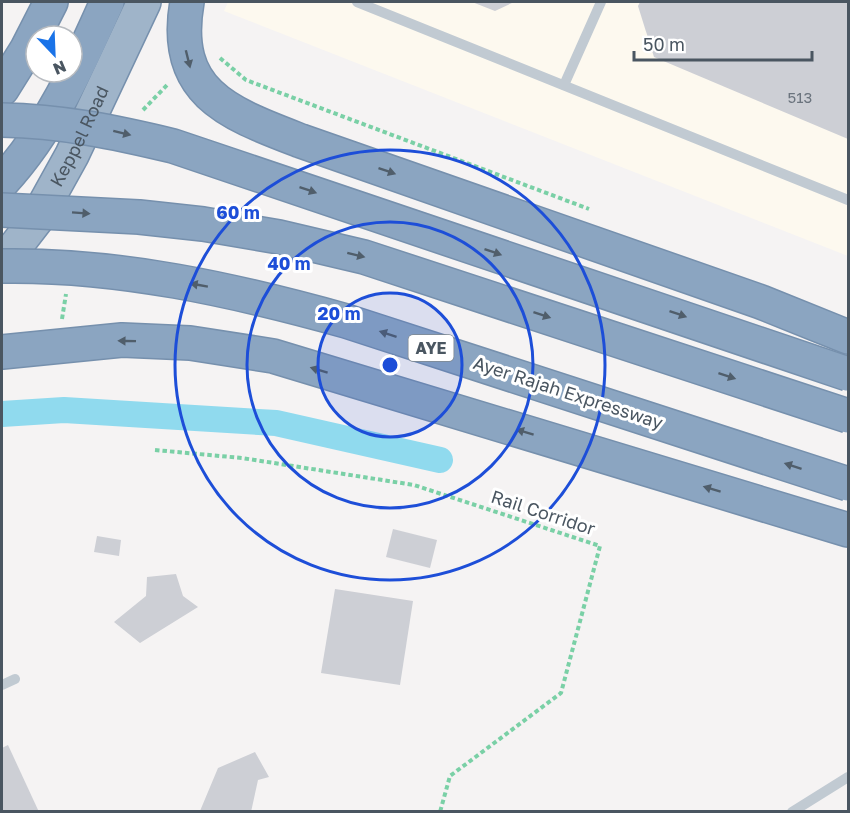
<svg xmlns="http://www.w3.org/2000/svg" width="850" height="813" viewBox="0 0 850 813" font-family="'Golos Text',sans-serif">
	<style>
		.commercial { fill: #fdf9ef }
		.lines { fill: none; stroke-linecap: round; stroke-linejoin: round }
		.canal { stroke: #90daee; stroke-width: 26 }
		.building { fill: #cdcfd5 }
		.trunk-casing { stroke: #7690ad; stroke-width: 36 }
		.motorway-casing { stroke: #7690ad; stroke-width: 36 }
		.path { stroke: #7ad0a6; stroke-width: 4; stroke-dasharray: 4.5 3; stroke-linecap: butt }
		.service { stroke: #c1cad2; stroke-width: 10 }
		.trunk { stroke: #9fb4c9; stroke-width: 33 }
		.motorway { stroke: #8ba5c1; stroke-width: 33 }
		.motorway-bridge-casing { stroke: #7690ad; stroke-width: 36; stroke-linecap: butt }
		.motorway-bridge { stroke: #8ba5c1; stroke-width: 33 }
		.oneway { fill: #505e6b }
		.ring { fill: none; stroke: #1d4ed8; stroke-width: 3 }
		.labels { text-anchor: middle; stroke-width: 6; stroke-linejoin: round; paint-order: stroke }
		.number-label { font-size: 15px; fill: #6b747e }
		.shield { fill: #fff; stroke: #808990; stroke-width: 1.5 }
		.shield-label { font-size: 16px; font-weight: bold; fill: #4a5661 }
		.street-label { font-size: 18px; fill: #4a5661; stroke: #fff }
		.centre { fill: #1d4ed8; stroke: #fff; stroke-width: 3 }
		.ring-label { font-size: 18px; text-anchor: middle; font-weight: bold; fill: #1d4ed8; stroke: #fff; stroke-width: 6; stroke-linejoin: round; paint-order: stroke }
	</style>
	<rect width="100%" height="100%" fill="#f5f3f3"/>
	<path class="commercial" d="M 228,2 L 848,2 L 848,256 L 224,11 Z"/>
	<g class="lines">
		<path class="canal" d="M 2,414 L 64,410 L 276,423 L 440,460"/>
	</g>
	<g class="building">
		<path d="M 472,2 L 514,2 L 495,11 Z"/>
		<path d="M 640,2 L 848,2 L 848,139 L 654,57 L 638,6 Z"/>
		<path d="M 393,529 L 437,540 L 430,568 L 386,557 Z"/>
		<path d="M 97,536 L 121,540 L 119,556 L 94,552 Z"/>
		<path d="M 176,574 L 183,596 L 198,607 L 140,643 L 114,622 L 146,596 L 147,577 Z"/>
		<path d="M 335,589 L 413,601 L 400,685 L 321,673 Z"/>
		<path d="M 8,745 L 39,812 L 2,812 L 2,748 Z"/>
		<path d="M 255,752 L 269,777 L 258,780 L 251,812 L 200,811 L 218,768 Z"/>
	</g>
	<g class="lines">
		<g class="trunk-casing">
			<g id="trunk">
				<path id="s1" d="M 2,264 L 36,220 L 72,155 L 144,2"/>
			</g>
		</g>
		<g class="motorway-casing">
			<g id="motorway">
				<path d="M 187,2 C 171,93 228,113 301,141 L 761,302 L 848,337"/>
				<path d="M 2,89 L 27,49 L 51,2"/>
				<path d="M 2,182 C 50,130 79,65 107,2"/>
				<path d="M 2,352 L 122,340 L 190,343 L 273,356 L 848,530"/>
			</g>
		</g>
		<g class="path">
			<path d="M 220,58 L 246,80 L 589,209"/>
			<path d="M 143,110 L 169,83"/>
			<path d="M 62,319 L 66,294"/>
			<path d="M 155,450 L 242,458 L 414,485 L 600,546 L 561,693 L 450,776 L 440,812"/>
		</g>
		<g class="service">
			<path d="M 357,2 L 848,200"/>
			<path d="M 564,85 L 601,2"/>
			<path d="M 2,685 L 15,679"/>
			<path d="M 792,812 L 848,777"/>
		</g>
		<use href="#trunk" class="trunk"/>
		<use href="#motorway" class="motorway"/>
		<g class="motorway-bridge-casing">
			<g id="motorway-bridge">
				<path d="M 2,120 C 61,121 115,132 173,146 L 848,374"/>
				<path d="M 2,210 L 139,217 L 203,224 L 279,237 L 364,257 L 848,416"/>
				<path d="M 2,266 C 118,264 235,290 346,321 L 848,484"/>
			</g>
		</g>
		<use href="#motorway-bridge" class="motorway-bridge"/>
	</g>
	<defs><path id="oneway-solid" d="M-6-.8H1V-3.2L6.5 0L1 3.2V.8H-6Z" transform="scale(1.5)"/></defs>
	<g class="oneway">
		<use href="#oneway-solid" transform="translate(188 59) rotate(76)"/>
		<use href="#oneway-solid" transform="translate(122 133) rotate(14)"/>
		<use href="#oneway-solid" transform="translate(387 171) rotate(19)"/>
		<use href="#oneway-solid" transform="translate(308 190) rotate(19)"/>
		<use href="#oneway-solid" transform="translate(81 213) rotate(4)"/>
		<use href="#oneway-solid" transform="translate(493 252) rotate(19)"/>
		<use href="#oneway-solid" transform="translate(356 255) rotate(14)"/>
		<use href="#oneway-solid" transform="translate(199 285) rotate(-170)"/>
		<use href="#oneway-solid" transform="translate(678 314) rotate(19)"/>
		<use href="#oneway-solid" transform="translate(542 315) rotate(18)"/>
		<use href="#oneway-solid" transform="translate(388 334) rotate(-162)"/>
		<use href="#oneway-solid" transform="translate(127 341) rotate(-179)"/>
		<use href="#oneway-solid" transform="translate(319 370) rotate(-163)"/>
		<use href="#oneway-solid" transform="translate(727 376) rotate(18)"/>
		<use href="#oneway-solid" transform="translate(525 432) rotate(-163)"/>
		<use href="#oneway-solid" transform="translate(793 466) rotate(-162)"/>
		<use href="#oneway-solid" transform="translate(712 489) rotate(-163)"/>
	</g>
	<circle cx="390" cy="365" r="72" fill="#1d4ed8" fill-opacity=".12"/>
	<g class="ring">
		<circle cx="390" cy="365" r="72"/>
		<circle cx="390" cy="365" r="143"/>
		<circle cx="390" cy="365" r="215"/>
	</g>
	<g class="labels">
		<g class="number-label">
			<text x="800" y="103">513</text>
		</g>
		<rect class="shield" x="408.5" y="335" width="45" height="26" rx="4.5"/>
		<g class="shield-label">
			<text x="431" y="354">AYE</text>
		</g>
		<g class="street-label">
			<text dy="6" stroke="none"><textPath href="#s1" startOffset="150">Keppel Road</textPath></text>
			<text transform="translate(568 393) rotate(18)" y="6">Ayer Rajah Expressway</text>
			<text transform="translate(543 513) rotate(18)" y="6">Rail Corridor</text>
		</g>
	</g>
	<circle cx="390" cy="365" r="9" class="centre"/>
	<g class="ring-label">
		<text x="238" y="219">60 m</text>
		<text x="289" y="270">40 m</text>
		<text x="339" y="320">20 m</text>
	</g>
	<rect width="850" height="813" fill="none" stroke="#4a5661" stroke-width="6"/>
	<g transform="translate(54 54) rotate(157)"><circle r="28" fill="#ffffff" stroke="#b7bbc0" stroke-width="1.5"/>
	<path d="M0-4.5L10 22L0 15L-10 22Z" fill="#1a73e8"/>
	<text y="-9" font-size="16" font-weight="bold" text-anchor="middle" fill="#4a5661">N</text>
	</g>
	<path d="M634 51v9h178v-9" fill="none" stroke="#4a5661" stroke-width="3"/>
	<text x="643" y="51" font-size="18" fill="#4a5661" stroke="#ffffff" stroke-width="4.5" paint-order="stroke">50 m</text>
</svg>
